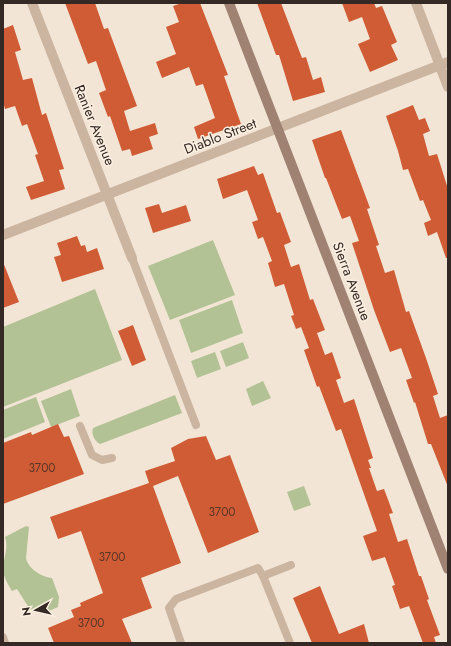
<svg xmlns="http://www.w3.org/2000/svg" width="451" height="646" viewBox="0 0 451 646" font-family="Jost,sans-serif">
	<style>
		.green { fill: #b2c294 }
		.building { fill: #d05c35 }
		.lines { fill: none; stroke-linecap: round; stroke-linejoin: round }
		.lane { stroke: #cbb4a0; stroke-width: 8 }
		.street { stroke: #cbb4a0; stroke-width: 10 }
		.secondary { stroke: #9f8272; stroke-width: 10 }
		.labels { text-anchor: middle; stroke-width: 3; stroke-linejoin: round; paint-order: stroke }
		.number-label { font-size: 12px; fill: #5b3628 }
		.street-label { font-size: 14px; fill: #342924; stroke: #faefe1 }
	</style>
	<rect width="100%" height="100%" fill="#f2e5d5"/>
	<g class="green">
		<path d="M 213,240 L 235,295 L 170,320 L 148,266 Z"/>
		<path d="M 95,289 L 122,360 L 3,407 L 3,327 Z"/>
		<path d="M 232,300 L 243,333 L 191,353 L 179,320 Z"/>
		<path d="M 243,342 L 249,358 L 226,367 L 220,351 Z"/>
		<path d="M 215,352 L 221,369 L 197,378 L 191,361 Z"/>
		<path d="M 263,381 L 271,398 L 252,406 L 246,389 Z"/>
		<path d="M 71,389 L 80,416 L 51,427 L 41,401 Z"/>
		<path d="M 175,395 L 182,413 L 100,444 C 94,441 91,433 93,428 Z"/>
		<path d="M 36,397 L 45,422 L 3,439 L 3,410 Z"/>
		<path d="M 304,486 L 311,505 L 294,511 L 287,492 Z"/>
		<path d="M 26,526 L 29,527 L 26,558 C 28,569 42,577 52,578 L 59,597 L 58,607 L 42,614 L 31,611 L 17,589 L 12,591 C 8,584 4,578 3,570 C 3,558 9,549 5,537 Z"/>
	</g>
	<g class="building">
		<path d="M 65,3 L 95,3 L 104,29 L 108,28 L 137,106 L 124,111 L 130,131 L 155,123 L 158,134 L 149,137 L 153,149 L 132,156 L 130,149 L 122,151 L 110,116 L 108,117 L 99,93 L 106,90 L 96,61 L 88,64 Z"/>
		<path d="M 182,3 L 200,3 L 228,75 L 224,76 L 241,124 L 198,139 L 194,127 L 215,118 L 203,84 L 196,86 L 189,67 L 162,78 L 156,62 L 176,54 L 166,27 L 179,22 L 173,6 Z"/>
		<path d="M 257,3 L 281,3 L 302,58 L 306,57 L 313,80 L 321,77 L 325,92 L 293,101 L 279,55 L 276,55 Z"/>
		<path d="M 342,3 L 374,3 L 376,8 L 382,6 L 397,42 L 391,45 L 398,60 L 370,72 L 358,44 L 370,39 L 362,17 L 349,22 Z"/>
		<path d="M 13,25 L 21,50 L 15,52 L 23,80 L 32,78 L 42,115 L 46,113 L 64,169 L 59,170 L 65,189 L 31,200 L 26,187 L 44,181 L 35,155 L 38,154 L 27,124 L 22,126 L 15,106 L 5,109 L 3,101 L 3,29 Z"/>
		<path d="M 413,105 L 419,120 L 425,118 L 430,131 L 423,134 L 429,156 L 437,154 L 448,189 L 448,258 L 446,258 L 437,232 L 428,236 L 424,223 L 431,220 L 423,200 L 420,201 L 408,169 L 403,170 L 398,151 L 386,116 Z"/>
		<path d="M 341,130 L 370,208 L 367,209 L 379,245 L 376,246 L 385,273 L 394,270 L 406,312 L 409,311 L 426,358 L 438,394 L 433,396 L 440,418 L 448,415 L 448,487 L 431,444 L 428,444 L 415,402 L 414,403 L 406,380 L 412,378 L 401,348 L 390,352 L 374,310 L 352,243 L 359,241 L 350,216 L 342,219 L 326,178 L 325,178 L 312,140 Z"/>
		<path d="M 254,166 L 258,175 L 263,173 L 277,213 L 280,212 L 291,242 L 284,245 L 291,267 L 299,264 L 310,300 L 313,299 L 325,330 L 317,333 L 325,355 L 332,352 L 341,378 L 336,380 L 344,403 L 354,399 L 373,458 L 368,460 L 371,468 L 369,468 L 377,491 L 384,489 L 393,513 L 389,514 L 398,542 L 407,539 L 419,576 L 421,576 L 429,599 L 427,600 L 440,635 L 434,637 L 436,643 L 423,643 L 409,606 L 400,609 L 392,586 L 395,585 L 385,557 L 372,561 L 363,536 L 377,531 L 341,429 L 336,431 L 319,386 L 317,387 L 304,350 L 309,348 L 301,327 L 296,329 L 291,316 L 294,315 L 284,284 L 275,287 L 268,263 L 272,261 L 263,237 L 258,239 L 252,222 L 258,220 L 247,190 L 223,199 L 217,179 Z"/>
		<path d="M 159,204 L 162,213 L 186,205 L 191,221 L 153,233 L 145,208 Z"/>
		<path d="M 77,236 L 81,246 L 85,245 L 87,252 L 97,248 L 104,269 L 62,282 L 54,257 L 61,255 L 57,243 Z"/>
		<path d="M 3,262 L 19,302 L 3,308 Z"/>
		<path d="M 133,325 L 146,360 L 132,366 L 118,331 Z"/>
		<path d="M 58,424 L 64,437 L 69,436 L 84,474 L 3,504 L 3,443 L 31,432 L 32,435 Z"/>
		<path d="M 206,436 L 216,460 L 230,455 L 259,532 L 208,553 L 178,476 L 153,486 L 181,563 L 141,578 L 152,608 L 122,619 L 132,643 L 54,643 L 48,628 L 74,617 L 71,610 L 81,606 L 80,603 L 103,593 L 81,531 L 58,539 L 50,517 L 149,483 L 145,471 L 175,461 L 171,448 L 188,439 Z"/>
		<path d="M 320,586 L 339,634 L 364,624 L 369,643 L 312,643 L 293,598 Z"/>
	</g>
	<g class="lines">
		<g class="lane">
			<path d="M 132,258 L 196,425"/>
			<path d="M 80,426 L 92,455 L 102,460 L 112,458"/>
			<path d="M 263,576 L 291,565"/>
			<path d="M 3,637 L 5,643"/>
			<path d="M 181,643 L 169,608 L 176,599 L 258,568 L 263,576 L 290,643"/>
		</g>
		<g class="street">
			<path d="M 32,3 L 132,258"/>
			<path d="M 416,3 L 448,87"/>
			<path d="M 3,235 L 448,62"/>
		</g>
		<path class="secondary" d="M 229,3 L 448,569"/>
	</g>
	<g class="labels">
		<g class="number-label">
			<text x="42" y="472">3700</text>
			<text x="222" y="516">3700</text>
			<text x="112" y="561">3700</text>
			<text x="91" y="627">3700</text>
		</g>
		<g class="street-label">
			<text transform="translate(95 125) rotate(68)" y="5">Ranier Avenue</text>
			<text transform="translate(220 136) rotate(-21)" y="5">Diablo Street</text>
			<text transform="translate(352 281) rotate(69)" y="5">Sierra Avenue</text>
		</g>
	</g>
	<rect width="451" height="646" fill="none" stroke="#342924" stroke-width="8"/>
	<g transform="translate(36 610) rotate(262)" stroke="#faefe1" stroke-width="3" paint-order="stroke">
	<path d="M0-3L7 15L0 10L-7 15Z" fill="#342924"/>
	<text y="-6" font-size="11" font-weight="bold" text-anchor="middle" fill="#342924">N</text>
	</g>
</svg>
